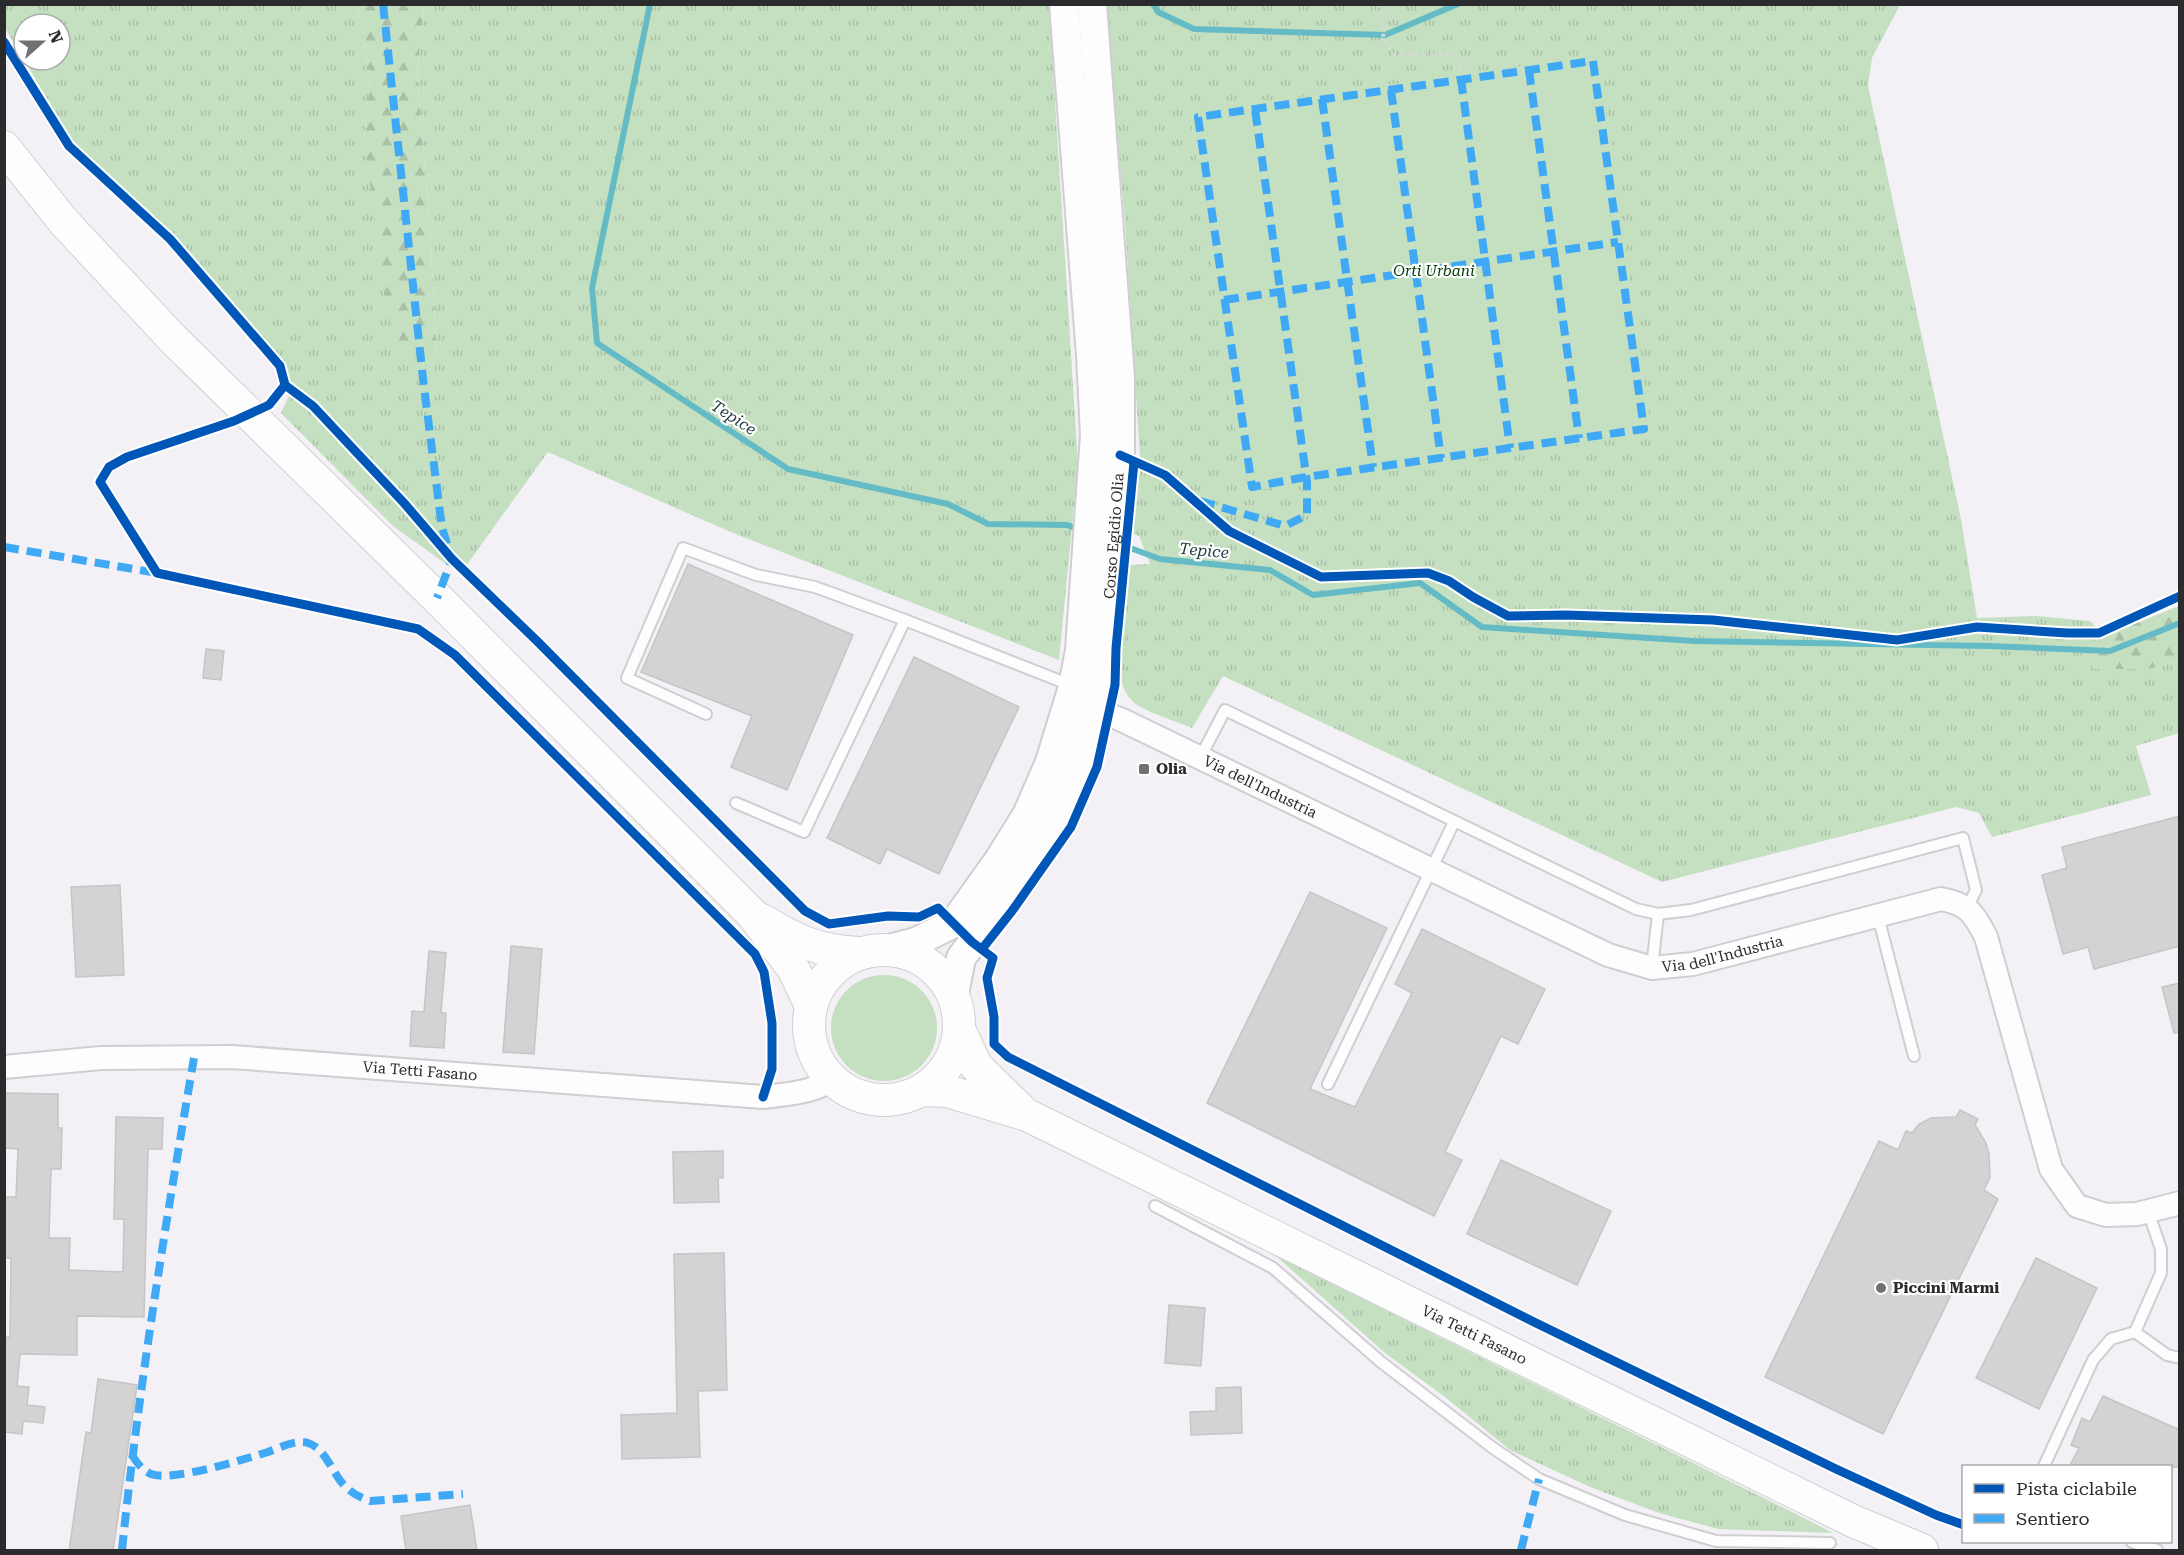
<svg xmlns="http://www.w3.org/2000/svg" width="2184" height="1555" viewBox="0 0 2184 1555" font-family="'Roboto Serif',serif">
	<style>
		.grass { fill: url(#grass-tufts); fill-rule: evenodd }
		.forest { fill: url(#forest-firs) }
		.garden { fill: #c4e0c1 }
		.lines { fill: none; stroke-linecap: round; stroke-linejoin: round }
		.stream { stroke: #65bbc5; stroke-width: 6 }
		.building { fill: #d5d2d3; stroke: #c6c4c5; stroke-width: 1.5 }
		.service-casing { stroke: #d0ced2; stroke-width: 14 }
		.minor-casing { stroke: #d0ced2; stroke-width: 26 }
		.tertiary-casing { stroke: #d0ced2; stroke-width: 32 }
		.secondary-casing { stroke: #d0ced2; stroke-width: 34 }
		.path { stroke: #d9d8d9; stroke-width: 4; stroke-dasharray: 3 4.5; stroke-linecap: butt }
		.service { stroke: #fdfdfe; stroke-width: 10 }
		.minor { stroke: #fdfdfe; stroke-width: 22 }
		.tertiary { stroke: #fdfdfe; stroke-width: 28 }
		.secondary { stroke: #fdfdfe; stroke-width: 32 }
		.quiet { stroke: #3fa9f5; stroke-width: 8; stroke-dasharray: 15 8; stroke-linecap: butt }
		.cycleway-casing { stroke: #fff; stroke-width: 13 }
		.cycleway { stroke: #0057b8; stroke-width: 9 }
		.poi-dot { fill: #717073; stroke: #fff; stroke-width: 2 }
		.labels { text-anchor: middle; stroke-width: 4.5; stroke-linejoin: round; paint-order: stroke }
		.park-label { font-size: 15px; font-style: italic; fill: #033600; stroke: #fff }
		.street-label { font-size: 15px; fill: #2b2a2d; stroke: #fff }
		.poi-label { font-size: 15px; font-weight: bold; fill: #2b2a2d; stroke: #fff; text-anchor: start }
		.water-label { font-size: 16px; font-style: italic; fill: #1f393c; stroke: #fff }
	</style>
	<defs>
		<pattern id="grass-tufts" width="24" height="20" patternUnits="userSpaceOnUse" patternTransform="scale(1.5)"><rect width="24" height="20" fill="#c4e0c1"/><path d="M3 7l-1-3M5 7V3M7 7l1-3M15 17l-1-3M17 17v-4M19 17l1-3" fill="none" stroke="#a9c0a6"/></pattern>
		<pattern id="forest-firs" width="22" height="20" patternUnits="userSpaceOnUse" patternTransform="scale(1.5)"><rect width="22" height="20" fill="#c4e0c1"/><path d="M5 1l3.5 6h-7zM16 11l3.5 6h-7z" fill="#a9c0a6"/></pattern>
	</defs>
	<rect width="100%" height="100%" fill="#f3f1f5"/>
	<g class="grass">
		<path d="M 5,5 L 358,5 L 370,80 L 364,137 L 427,369 L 437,358 L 430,229 L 417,75 L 424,5 L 1049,5 L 1078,465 L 1059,660 L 733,533 L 548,452 L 460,574 L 393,526 L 281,413 L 291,391 L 286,364 L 186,248 L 73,142 L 5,28 ZM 24,24 L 60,24 L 60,60 L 24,60 Z"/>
		<path d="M 1106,5 L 1900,5 L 1872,58 L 1868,86 L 1961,519 L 1977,618 L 2036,616 L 2090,621 L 2105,636 L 2094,669 L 2148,669 L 2179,661 L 2179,733 L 2136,746 L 2151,795 L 1992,837 L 1979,813 L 1956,807 L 1662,882 L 1223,676 L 1192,728 C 1178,722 1146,712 1136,704 C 1103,679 1124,599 1129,565 L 1150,564 L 1139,536 L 1133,534 L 1140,457 L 1125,223 ZM 1190,113 L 1652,433 L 1245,491 Z"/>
		<path d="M 1276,1256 L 1798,1515 L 1833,1533 L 1718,1529 L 1659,1513 L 1590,1487 L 1510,1450 L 1445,1397 L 1385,1353 Z"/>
	</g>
	<g class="forest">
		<path d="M 358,5 L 424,5 L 417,75 L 430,229 L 437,359 L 428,369 L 415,368 L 387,317 L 364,137 L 370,80 Z"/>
		<path d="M 2179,606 L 2179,661 L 2148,669 L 2093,669 L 2105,636 Z"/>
	</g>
	<g class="garden">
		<path d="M 1598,55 L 1652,434 L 1244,492 L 1190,113 Z"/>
		<circle cx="884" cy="1028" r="53"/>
	</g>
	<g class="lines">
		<g class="stream">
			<path d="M 650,4 L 592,288 L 597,343 L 788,469 L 948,504 L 988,524 L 1067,525 L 1081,530"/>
			<path d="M 1153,4 L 1158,12 L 1194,29 L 1385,35 L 1458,4"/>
			<path d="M 1122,545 L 1160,559 L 1270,570 L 1313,595 L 1420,583 L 1482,627 L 1694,641 L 1989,646 L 2110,651 L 2180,623"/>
		</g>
	</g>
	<g class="building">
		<path d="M 688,564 L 853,635 L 787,790 L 731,767 L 752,716 L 641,672 Z"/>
		<path d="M 206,649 L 224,651 L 221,680 L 203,678 Z"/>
		<path d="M 914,657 L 1019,707 L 939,874 L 887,849 L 880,864 L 827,838 Z"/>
		<path d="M 2180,816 L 2180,946 L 2094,969 L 2088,947 L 2063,954 L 2042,875 L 2067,868 L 2062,847 Z"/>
		<path d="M 120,885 L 124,975 L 76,977 L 71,887 Z"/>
		<path d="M 1310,892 L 1387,928 L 1310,1089 L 1355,1107 L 1412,993 L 1395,984 L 1422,929 L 1545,989 L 1518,1044 L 1501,1036 L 1445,1152 L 1462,1160 L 1434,1216 L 1207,1103 Z"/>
		<path d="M 511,946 L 542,949 L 534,1054 L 503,1052 Z"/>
		<path d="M 429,951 L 446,953 L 441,1013 L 446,1013 L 444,1048 L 410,1046 L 412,1011 L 424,1012 Z"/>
		<path d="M 2180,983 L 2180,1032 L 2174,1033 L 2162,987 Z"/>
		<path d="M 5,1093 L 58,1094 L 58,1128 L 62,1128 L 61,1169 L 51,1169 L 49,1238 L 70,1238 L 69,1270 L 123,1272 L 124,1219 L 114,1219 L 116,1117 L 163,1118 L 162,1149 L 148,1149 L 144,1317 L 77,1316 L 77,1355 L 20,1354 L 17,1386 L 29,1387 L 27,1405 L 45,1407 L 43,1423 L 23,1421 L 22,1434 L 4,1432 L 4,1337 L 10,1337 L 11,1258 L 4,1258 L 4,1197 L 16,1197 L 18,1149 L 4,1148 Z"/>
		<path d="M 1960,1110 L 1978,1119 L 1975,1125 L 1986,1143 L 1989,1154 L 1990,1177 L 1984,1190 L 1998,1199 L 1883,1434 L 1765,1377 L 1879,1141 L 1898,1150 L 1906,1131 L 1912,1133 L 1919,1124 L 1931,1118 L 1956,1117 Z"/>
		<path d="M 723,1151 L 723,1178 L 718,1178 L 719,1202 L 674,1203 L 673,1152 Z"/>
		<path d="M 1501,1160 L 1611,1211 L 1577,1285 L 1467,1234 Z"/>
		<path d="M 724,1253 L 727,1390 L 698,1391 L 700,1457 L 622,1459 L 621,1415 L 677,1413 L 674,1254 Z"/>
		<path d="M 2036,1258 L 2097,1288 L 2039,1409 L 1976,1378 Z"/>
		<path d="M 1169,1305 L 1205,1308 L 1201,1366 L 1165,1363 Z"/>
		<path d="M 98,1379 L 137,1385 L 113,1551 L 69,1551 L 86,1432 L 91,1433 Z"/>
		<path d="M 1241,1387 L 1242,1433 L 1191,1435 L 1190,1412 L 1216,1411 L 1216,1388 Z"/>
		<path d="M 2103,1396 L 2180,1430 L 2180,1467 L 2069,1467 L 2079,1448 L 2071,1445 L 2082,1418 L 2090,1422 Z"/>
		<path d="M 470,1505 L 477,1551 L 406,1551 L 401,1516 Z"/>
	</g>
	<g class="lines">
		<g class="service-casing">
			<g id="service">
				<path d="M 706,714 L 627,678 L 683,548 L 756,575 L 815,587 L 905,620 L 1073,686"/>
				<path d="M 1200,758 L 1225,710 L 1636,909 L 1658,914 L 1691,910 L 1963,838 L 1976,890 L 1967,908"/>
				<path d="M 736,803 L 804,832 L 905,620"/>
				<path d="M 1878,916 L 1914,1056"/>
				<path d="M 1652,968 L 1658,914"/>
				<path d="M 1328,1084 L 1454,822"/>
				<path d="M 1155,1206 L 1273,1268 L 1381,1362 L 1493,1448 L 1539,1479 L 1625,1515 L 1716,1541 L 1830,1543"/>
				<path d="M 2135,1332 L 2161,1273 L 2161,1249 L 2148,1211"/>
				<path d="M 2135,1332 L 2167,1355 L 2180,1358"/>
				<path d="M 2044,1466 L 2093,1360 L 2111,1339 L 2135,1332"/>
				<path d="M 2132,1542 L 2157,1550"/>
			</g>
		</g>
		<g class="minor-casing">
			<g id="minor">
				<path id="s1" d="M 1077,702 L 1122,720 L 1608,955 L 1652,968 L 1693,964 L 1941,899 C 1968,904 1974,913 1986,937 L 2051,1169 L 2077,1206 L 2106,1215 L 2137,1214 L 2180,1203"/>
				<path id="s2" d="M 4,1067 L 101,1058 L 232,1057 L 763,1097 C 788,1094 810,1093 832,1080"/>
			</g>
		</g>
		<g class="tertiary-casing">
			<g id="tertiary">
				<path d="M 889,949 L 916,942 L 954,923 L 999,860 L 1027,815 L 1050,762 L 1073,687 L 1080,650 L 1095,435 L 1091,355 L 1064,4"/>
				<path id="s3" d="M 954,994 L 961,958 L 1025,871 L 1056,815 L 1079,762 L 1105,657 L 1120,455 L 1120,378 L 1092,4"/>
			</g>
		</g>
		<g class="secondary-casing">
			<g id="secondary">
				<path d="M 4,147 L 64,222 L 173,339 L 437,598 L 752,914 L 793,968 L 811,1006"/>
				<path d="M 762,920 C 797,941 817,951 859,953"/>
				<circle cx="884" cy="1025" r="75"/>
				<path d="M 960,1031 L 976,1066 L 1020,1109"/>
				<path id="s4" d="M 923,1090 L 947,1091 L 1027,1115 L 1853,1521 L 1922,1550"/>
			</g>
		</g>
		<path class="path" d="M 1380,4 L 1384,41 L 1394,54 L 1451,54 L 1459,61 L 1461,79"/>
		<use href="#service" class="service"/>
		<use href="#minor" class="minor"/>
		<use href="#tertiary" class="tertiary"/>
		<use href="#secondary" class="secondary"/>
		<g class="quiet">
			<path d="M 383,4 L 423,379 L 442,528 L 452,559 L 437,598"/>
			<path d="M 1593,61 L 1644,429 L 1306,477 L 1252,487 L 1198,117 Z"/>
			<path d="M 1529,70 L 1579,438"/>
			<path d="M 1461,79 L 1510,448"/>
			<path d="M 1391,90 L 1441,458"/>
			<path d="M 1322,99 L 1373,467"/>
			<path d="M 1224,300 L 1618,242"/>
			<path d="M 1200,501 L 1285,526 L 1307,515 L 1307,482 L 1255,109"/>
			<path d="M 4,547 L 157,573"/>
			<path d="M 132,1455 C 137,1463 142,1470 151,1474 C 172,1482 245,1459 268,1452 C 279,1448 296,1439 308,1443 C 325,1448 332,1472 343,1484 C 351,1493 359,1497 370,1501 L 463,1494"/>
			<path d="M 122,1550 C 139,1385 166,1221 194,1058"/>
			<path d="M 1521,1550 L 1539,1479"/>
		</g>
		<g class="cycleway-casing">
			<g id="cycleway">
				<path d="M 4,42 L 69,146 L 170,239 L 280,366 L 285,385 L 269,405 L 234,421 L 127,457 L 109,467 L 100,482 L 157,573 L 418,629 L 455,655 L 755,954 L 764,972 L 772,1023 L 772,1069 L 763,1097"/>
				<path d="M 285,385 L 313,406 L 404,503 L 452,559 L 537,641 L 805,911 L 829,924 L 888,916 L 919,917 L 938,908 L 972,942 L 993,958 L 987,978 L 994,1017 L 994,1044 L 1008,1057 L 1536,1323 L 1836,1469 L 1936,1515 L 1964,1525"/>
				<path d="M 1120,455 L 1165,475 L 1229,531 L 1321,577 L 1428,573 L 1449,581 L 1473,597 L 1508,616 L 1566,615 L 1713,620 L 1897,640 L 1977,627 L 2067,633 L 2099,633 L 2180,596"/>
				<path d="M 982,949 L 1012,911 L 1071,827 L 1097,767 L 1115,685 L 1116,648 L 1134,462"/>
			</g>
		</g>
		<use href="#cycleway" class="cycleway"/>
	</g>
	<g class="poi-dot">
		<rect x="1138" y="763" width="12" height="12" rx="3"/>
		<circle cx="1881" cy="1288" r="6"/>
	</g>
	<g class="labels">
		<g class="park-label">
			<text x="1434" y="276">Orti Urbani</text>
		</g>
		<g class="street-label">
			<text dy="5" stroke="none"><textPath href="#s3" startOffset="496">Corso Egidio Olia</textPath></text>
			<text dy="5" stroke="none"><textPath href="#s1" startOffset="202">Via dell'Industria</textPath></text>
			<text dy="5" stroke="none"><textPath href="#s1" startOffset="706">Via dell'Industria</textPath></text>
			<text dy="5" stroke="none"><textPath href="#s2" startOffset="417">Via Tetti Fasano</textPath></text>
			<text dy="5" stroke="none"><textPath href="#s4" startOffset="606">Via Tetti Fasano</textPath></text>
		</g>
		<g class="poi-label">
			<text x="1156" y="774">Olia</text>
			<text x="1893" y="1293">Piccini Marmi</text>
		</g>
		<g class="water-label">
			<text transform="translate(734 417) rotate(33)" y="6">Tepice</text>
			<text transform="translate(1204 550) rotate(5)" y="6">Tepice</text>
		</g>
	</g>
	<rect width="2184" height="1555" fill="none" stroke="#2b2a2d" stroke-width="12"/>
	<rect x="1962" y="1465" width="210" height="78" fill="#ffffff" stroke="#aaaaab" stroke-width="1.5"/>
	<rect x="1974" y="1484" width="30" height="9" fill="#0057b8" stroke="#aaaaab" stroke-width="1.5"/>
	<text x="2016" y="1495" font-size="18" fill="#2b2a2d">Pista ciclabile</text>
	<rect x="1974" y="1514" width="30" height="9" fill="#3fa9f5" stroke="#aaaaab" stroke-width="1.5"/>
	<text x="2016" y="1525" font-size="18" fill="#2b2a2d">Sentiero</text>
	<g transform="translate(42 42) rotate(69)"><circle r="28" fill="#ffffff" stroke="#aaaaab" stroke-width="1.5"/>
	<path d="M0-4.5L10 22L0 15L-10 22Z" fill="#717073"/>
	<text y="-9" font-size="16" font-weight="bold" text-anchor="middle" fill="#2b2a2d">N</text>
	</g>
</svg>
